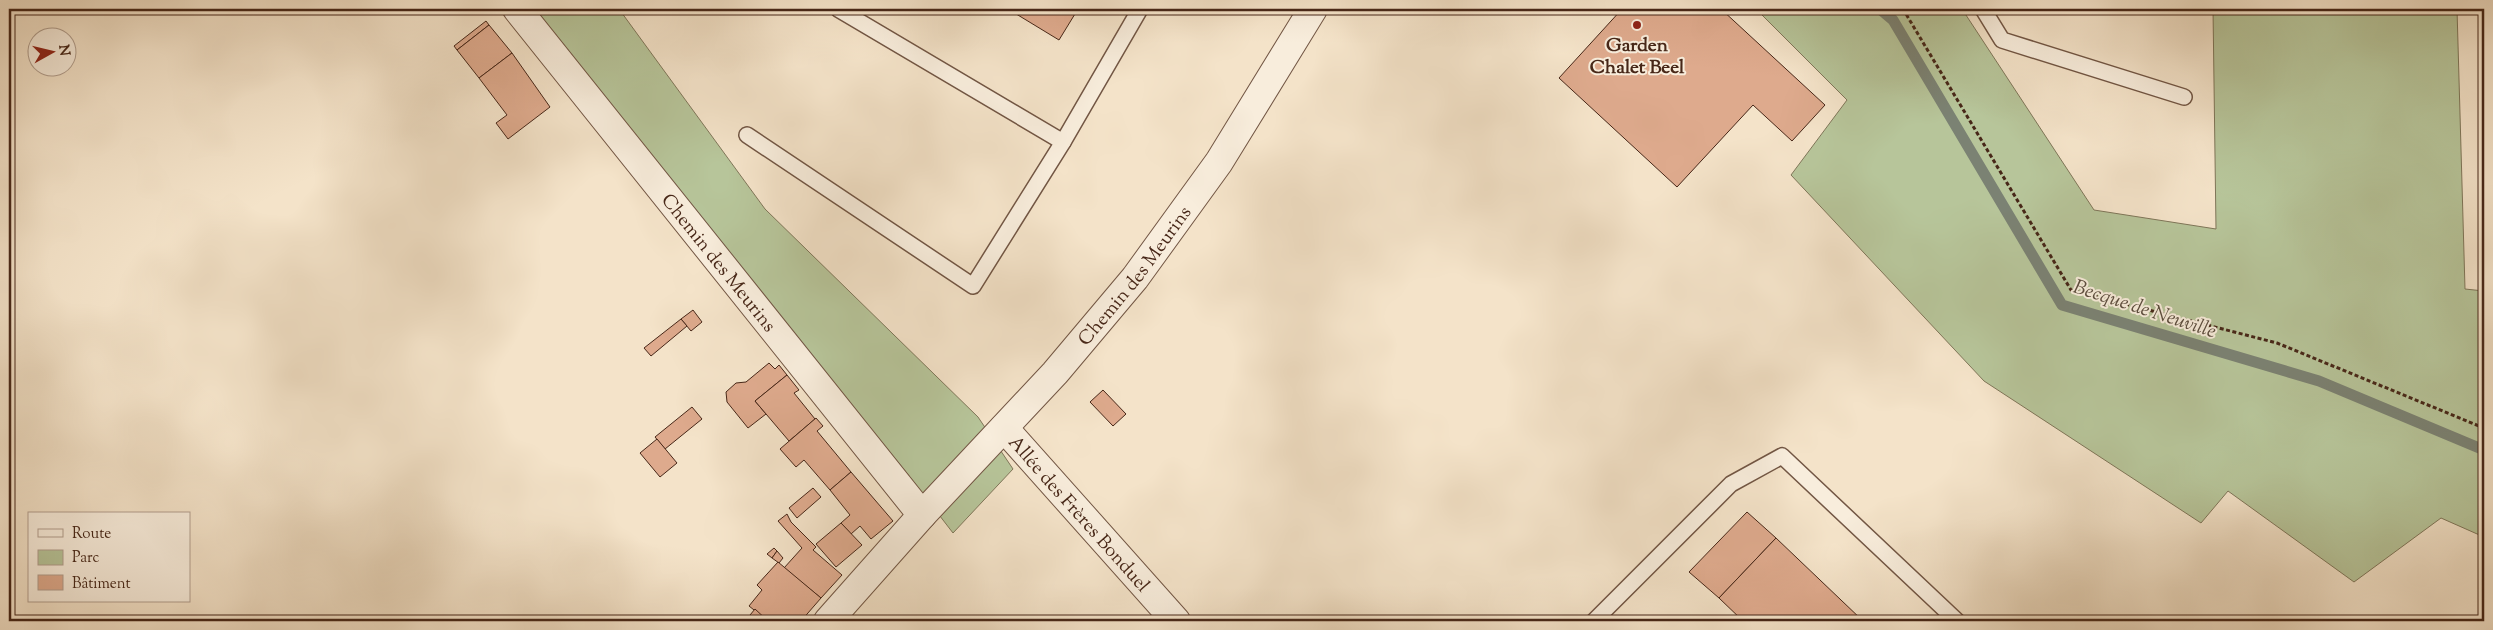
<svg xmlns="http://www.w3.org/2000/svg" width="2493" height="630" viewBox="0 0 2493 630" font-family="'Sorts Mill Goudy',serif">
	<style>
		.green { fill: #b7c59a; stroke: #7f7659 }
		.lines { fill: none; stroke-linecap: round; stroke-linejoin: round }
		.stream { stroke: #7b8273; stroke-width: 11 }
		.building { fill: #deaa8d; stroke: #472718 }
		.lane-casing { stroke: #725644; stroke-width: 18 }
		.street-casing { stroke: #725644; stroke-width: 30 }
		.path { stroke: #472718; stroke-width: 3; stroke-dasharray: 4 2.5; stroke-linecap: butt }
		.lane { stroke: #f8eddc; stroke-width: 15 }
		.street { stroke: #f8eddc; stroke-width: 28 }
		.poi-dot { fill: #8f2418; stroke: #f8eddc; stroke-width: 2 }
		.labels { text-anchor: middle; stroke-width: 4; stroke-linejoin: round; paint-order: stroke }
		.poi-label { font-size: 19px; font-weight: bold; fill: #472718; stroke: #f8eddc }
		.street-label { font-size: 19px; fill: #472718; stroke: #f8eddc }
		.water-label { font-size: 20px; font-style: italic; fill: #5c4d3e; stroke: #f8eddc }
	</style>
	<rect width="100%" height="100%" fill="#f4e3c9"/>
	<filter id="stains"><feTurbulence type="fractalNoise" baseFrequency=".004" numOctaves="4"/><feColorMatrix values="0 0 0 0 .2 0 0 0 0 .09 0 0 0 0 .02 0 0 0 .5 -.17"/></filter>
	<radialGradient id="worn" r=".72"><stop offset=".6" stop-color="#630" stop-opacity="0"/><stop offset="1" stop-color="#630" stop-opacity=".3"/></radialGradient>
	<g class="green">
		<path d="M 528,9 L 619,9 L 765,209 L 978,417 L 1013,469 L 953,533 L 906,472 Z"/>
		<path d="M 1756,9 L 1962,9 L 2094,210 L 2216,229 L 2213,9 L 2457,9 L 2465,289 L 2484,291 L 2484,537 L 2441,518 L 2354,582 L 2228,491 L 2201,523 L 1984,381 L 1791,175 L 1847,100 Z"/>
	</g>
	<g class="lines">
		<path class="stream" d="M 1880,9 L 1893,20 L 2062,305 L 2319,381 L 2484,450"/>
	</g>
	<g class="building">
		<path d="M 1008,9 L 1078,9 L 1059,40 Z"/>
		<path d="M 1622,9 L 1721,9 L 1825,105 L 1792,141 L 1753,105 L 1677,187 L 1559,78 Z"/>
		<path d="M 486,21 L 489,25 L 457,50 L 454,46 Z"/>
		<path d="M 489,25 L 512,53 L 479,78 L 457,50 Z"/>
		<rect x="2479" y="32" width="5" height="68"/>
		<path d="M 512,53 L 550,107 L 508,139 L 496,123 L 507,115 L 479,78 Z"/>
		<path d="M 693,310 L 702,322 L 691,331 L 681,319 Z"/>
		<path d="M 681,319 L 687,326 L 651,356 L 644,348 Z"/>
		<path d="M 769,363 L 775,369 L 779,365 L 787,375 L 755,401 L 766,414 L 748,428 L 727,402 L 726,392 L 736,383 L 746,382 Z"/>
		<path d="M 787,375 L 799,390 L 794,393 L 815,419 L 789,441 L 755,401 Z"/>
		<path d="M 1103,390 L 1126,414 L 1113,426 L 1090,402 Z"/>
		<path d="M 692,407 L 702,419 L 665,449 L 655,437 Z"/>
		<path d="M 816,418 L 823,426 L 817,431 L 851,472 L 830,490 L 804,460 L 796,467 L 780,449 Z"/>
		<path d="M 657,439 L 677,463 L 660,477 L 640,453 Z"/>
		<path d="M 851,472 L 893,521 L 871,539 L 860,526 L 851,534 L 841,523 L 850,515 L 830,490 Z"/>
		<path d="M 813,488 L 821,497 L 797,518 L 789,508 Z"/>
		<path d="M 1747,512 L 1776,538 L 1719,598 L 1689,572 Z"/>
		<path d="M 787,514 L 791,522 L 816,547 L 813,550 L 842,575 L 821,598 L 784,568 L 802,548 L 778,521 Z"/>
		<path d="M 841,523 L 862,545 L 836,567 L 816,544 Z"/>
		<path d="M 1776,538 L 1863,621 L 1743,621 L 1719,598 Z"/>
		<path d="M 774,548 L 777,551 L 772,558 L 767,554 Z"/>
		<path d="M 777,551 L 783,558 L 779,563 L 772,558 Z"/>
		<path d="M 778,562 L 821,598 L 801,621 L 794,618 L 791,621 L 768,621 L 749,606 L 762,590 L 757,585 Z"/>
		<path d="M 755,609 L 768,621 L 745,621 Z"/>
	</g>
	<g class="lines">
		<g class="lane-casing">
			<g id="lane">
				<path d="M 838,9 L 1063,142"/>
				<path d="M 1983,9 L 2002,40 L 2184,97"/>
				<path d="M 747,135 L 973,286 L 1063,142 L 1140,9"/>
				<path d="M 1594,621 L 1731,484 L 1782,456 L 1957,621"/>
			</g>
		</g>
		<g class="street-casing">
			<g id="street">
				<path id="s1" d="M 517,9 L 922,515"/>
				<path id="s2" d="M 1004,428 L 1176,621"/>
				<path id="s3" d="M 828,621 L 922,515 L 1055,373 L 1135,278 L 1219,162 L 1313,9"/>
			</g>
		</g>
		<path class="path" d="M 1903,9 L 2071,290 L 2277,343 L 2484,428"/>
		<use href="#lane" class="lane"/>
		<use href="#street" class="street"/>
	</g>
	<circle class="poi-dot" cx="1637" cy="25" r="5"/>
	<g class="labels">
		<g class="poi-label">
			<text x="1637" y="51">Garden<tspan x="1637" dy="22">Chalet Beel</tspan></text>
		</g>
		<g class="street-label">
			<text dy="7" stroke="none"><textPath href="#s1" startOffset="324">Chemin des Meurins</textPath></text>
			<text dy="7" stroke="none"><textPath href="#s3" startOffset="462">Chemin des Meurins</textPath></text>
			<text dy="7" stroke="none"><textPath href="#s2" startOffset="114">Allée des Frères Bonduel</textPath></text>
		</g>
		<g class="water-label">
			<text transform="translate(2145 308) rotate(18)" y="7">Becque de Neuville</text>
		</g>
	</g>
	<rect width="2493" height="630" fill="none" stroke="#f4e3c9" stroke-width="30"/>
	<rect x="10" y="10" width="2473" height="610" fill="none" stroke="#472718" stroke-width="2.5"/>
	<rect x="15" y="15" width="2463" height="600" fill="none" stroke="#472718"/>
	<rect x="28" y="512" width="162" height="90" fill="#f8eddc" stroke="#b19e8e"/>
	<rect x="38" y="529" width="25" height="8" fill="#f8eddc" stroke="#b19e8e"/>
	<text x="72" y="538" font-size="15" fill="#472718">Route</text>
	<rect x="38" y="550" width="25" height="15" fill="#b7c59a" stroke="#b19e8e"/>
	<text x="72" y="562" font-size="15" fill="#472718">Parc</text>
	<rect x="38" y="575" width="25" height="15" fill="#deaa8d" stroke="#b19e8e"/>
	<text x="72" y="588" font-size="15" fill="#472718">Bâtiment</text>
	<g transform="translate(52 52) rotate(82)"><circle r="24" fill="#f8eddc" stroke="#b19e8e"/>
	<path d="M0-4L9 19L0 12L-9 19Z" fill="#8f2418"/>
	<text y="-8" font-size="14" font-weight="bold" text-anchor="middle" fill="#472718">N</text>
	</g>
	<rect width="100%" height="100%" filter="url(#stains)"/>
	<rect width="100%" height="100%" fill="url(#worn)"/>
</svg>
